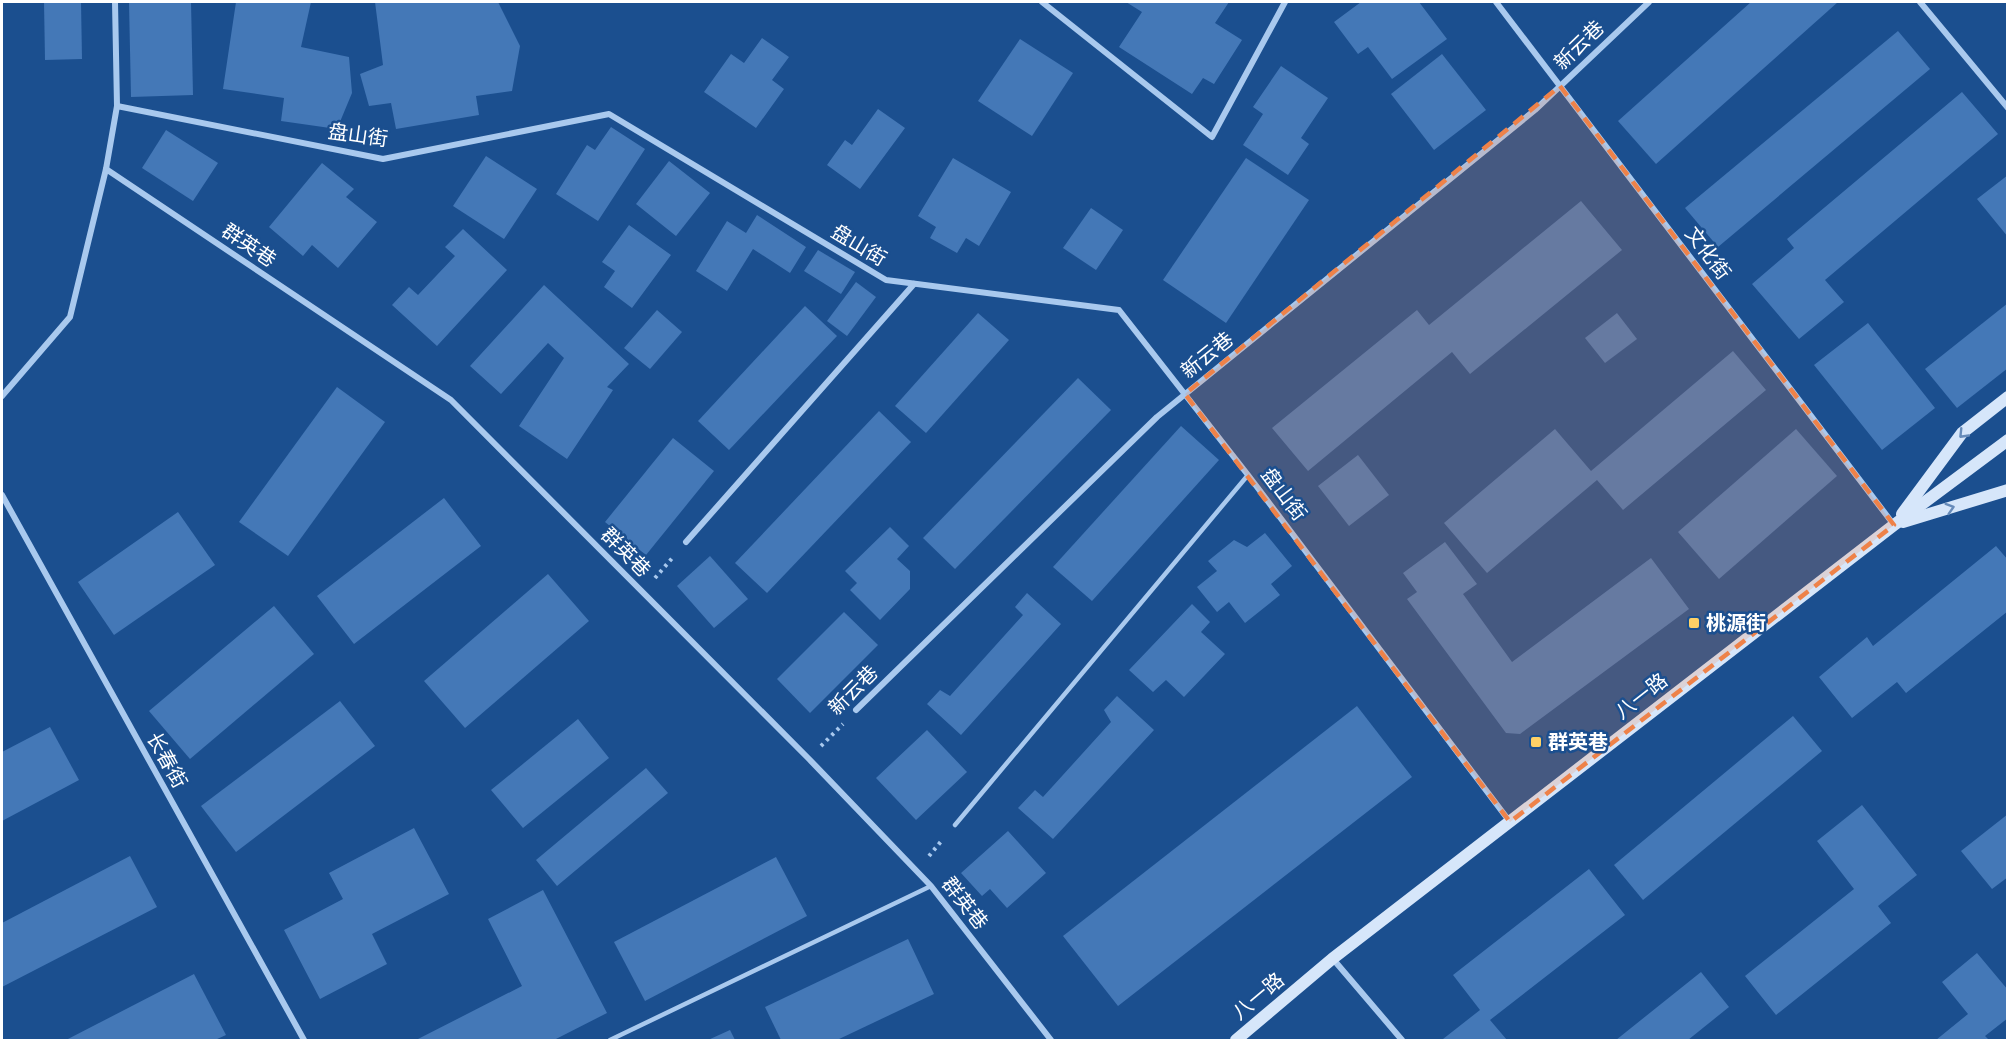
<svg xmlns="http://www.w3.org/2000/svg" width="2009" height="1042" viewBox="0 0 2009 1042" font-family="'Roboto Condensed','Noto Sans SC',sans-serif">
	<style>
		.building { fill: #4478b7 }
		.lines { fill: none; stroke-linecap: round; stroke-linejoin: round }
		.path { stroke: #a9c9ee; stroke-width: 4; stroke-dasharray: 3 4.5; stroke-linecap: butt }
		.lane { stroke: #a9c9ee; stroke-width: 4.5 }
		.street { stroke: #a9c9ee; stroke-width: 6 }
		.secondary { stroke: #d6e6fa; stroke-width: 12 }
		.oneway { stroke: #668bba }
		.marked { fill: #ee8249; fill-opacity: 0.2; stroke: #ee8249; stroke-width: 4.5; stroke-dasharray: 12 8; stroke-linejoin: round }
		.poi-dot { fill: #ffd166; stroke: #1b4f8f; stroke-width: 2 }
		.labels { text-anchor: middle; stroke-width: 5; stroke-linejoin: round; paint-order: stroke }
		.street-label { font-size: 20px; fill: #fff; stroke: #1b4f8f }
		.poi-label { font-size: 20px; font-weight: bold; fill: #fff; stroke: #1b4f8f; text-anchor: start }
	</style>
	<rect width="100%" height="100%" fill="#1b4f8f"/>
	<g class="building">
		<path d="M 44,2 L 81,2 L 82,59 L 45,60 Z"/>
		<path d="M 129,2 L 191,2 L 193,95 L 131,97 Z"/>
		<path d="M 236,2 L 311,2 L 301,47 L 349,57 L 352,93 L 337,129 L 281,121 L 284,98 L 223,89 Z"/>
		<path d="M 375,2 L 498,2 L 520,46 L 512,91 L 476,96 L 479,115 L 396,129 L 391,103 L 369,106 L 360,74 L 383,65 Z"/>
		<path d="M 1126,2 L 1229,2 L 1215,23 L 1242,40 L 1214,84 L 1203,78 L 1192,94 L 1119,47 L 1142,12 Z"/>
		<path d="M 1361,2 L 1419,2 L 1447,39 L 1392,79 L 1368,47 L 1358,54 L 1334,22 Z"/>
		<path d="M 1751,2 L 1838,2 L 1656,164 L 1618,121 Z"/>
		<path d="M 1898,31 L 1930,69 L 1718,247 L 1685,208 Z"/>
		<path d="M 762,38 L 789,57 L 772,80 L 784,89 L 756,128 L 704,92 L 731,54 L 744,63 Z"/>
		<path d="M 1020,39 L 1073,73 L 1032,136 L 978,101 Z"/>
		<path d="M 1442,54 L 1486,110 L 1434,150 L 1391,94 Z"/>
		<path d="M 1281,66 L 1328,98 L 1301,138 L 1309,144 L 1288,175 L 1243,145 L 1263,114 L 1253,107 Z"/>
		<path d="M 1962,92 L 1998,134 L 1825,280 L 1844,302 L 1799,339 L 1752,284 L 1794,248 L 1787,239 Z"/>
		<path d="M 878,109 L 905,128 L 860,189 L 827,165 L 845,140 L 852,145 Z"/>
		<path d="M 611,127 L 645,149 L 598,221 L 556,194 L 587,145 L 595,150 Z"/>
		<path d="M 166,130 L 218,163 L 193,201 L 142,168 Z"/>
		<path d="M 486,156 L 537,189 L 504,239 L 453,206 Z"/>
		<path d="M 953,158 L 1011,192 L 979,246 L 966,238 L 957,253 L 930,238 L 936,227 L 918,216 Z"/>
		<path d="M 1246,158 L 1309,200 L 1226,323 L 1163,280 Z"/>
		<path d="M 669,161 L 710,193 L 676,236 L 636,204 Z"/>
		<path d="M 322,163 L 354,189 L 346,197 L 377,222 L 338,268 L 312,245 L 303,256 L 269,227 Z"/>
		<path d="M 2008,175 L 2008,237 L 1977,199 Z"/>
		<path d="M 1581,201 L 1622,250 L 1470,374 L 1452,352 L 1308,471 L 1272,428 L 1417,310 L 1429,325 Z"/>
		<path d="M 1091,208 L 1123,230 L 1096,270 L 1063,248 Z"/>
		<path d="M 757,215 L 806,247 L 790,273 L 753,249 L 727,291 L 696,271 L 727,221 L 746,233 Z"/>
		<path d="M 629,225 L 671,255 L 632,308 L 604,287 L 615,271 L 602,262 Z"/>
		<path d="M 463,229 L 507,270 L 437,346 L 392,305 L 409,287 L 418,295 L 455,256 L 445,247 Z"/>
		<path d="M 818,250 L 855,272 L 841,294 L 804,271 Z"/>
		<path d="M 856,282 L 876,297 L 847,336 L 827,321 Z"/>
		<path d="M 544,285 L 629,364 L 607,387 L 613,390 L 567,459 L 519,426 L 564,358 L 548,343 L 501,394 L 470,366 Z"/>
		<path d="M 2008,303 L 2008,368 L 1957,408 L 1925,369 Z"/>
		<path d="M 805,306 L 837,336 L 729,450 L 698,421 Z"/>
		<path d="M 657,310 L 682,332 L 650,369 L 624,348 Z"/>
		<path d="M 978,313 L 1009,340 L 926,433 L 895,406 Z"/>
		<path d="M 1617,313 L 1637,339 L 1605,363 L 1585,338 Z"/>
		<path d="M 1868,323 L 1935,408 L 1882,450 L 1814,365 Z"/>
		<path d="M 1733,351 L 1766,390 L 1623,510 L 1597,480 L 1487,573 L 1444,523 L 1555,429 L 1591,471 Z"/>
		<path d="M 1078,378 L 1111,410 L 955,569 L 923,538 Z"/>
		<path d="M 337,387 L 385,422 L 288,556 L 239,522 Z"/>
		<path d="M 879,411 L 911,442 L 767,593 L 735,563 Z"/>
		<path d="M 1181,426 L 1219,460 L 1092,601 L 1053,567 Z"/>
		<path d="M 1796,429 L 1837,476 L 1719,579 L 1678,532 Z"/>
		<path d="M 673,438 L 714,471 L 646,555 L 605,522 Z"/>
		<path d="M 1358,455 L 1389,495 L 1349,526 L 1318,486 Z"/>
		<path d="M 444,498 L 481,546 L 354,644 L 317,596 Z"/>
		<path d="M 178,512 L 215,565 L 114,635 L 78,582 Z"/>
		<path d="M 890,527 L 909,546 L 897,559 L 910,571 L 910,589 L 880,620 L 850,590 L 857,583 L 845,571 Z"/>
		<path d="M 1265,533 L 1292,566 L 1271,584 L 1280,595 L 1245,623 L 1229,602 L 1217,612 L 1197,587 L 1217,571 L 1208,561 L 1234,540 L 1247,547 Z"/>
		<path d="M 1445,542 L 1477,584 L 1463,594 L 1512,662 L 1651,558 L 1689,609 L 1520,734 L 1506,733 L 1407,599 L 1417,592 L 1403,573 Z"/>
		<path d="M 1996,546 L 2008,560 L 2008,611 L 1906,693 L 1897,682 L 1852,718 L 1819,677 L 1867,637 L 1873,646 Z"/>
		<path d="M 710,556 L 748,599 L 714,628 L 677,586 Z"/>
		<path d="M 548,574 L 589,621 L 465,728 L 424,681 Z"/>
		<path d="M 1027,593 L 1061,624 L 961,735 L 927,704 L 940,690 L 950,696 L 1023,615 L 1015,607 Z"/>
		<path d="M 1192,604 L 1210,622 L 1201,632 L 1225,654 L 1184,697 L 1166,680 L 1153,692 L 1129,670 Z"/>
		<path d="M 274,606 L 314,654 L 190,759 L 149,711 Z"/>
		<path d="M 844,612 L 878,645 L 810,713 L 777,679 Z"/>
		<path d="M 1117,696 L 1154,730 L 1053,839 L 1018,808 L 1035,790 L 1043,797 L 1111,722 L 1104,710 Z"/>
		<path d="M 340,701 L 375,746 L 236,852 L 201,806 Z"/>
		<path d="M 1357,706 L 1412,777 L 1118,1006 L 1063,936 Z"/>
		<path d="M 1793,716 L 1822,751 L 1643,900 L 1614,865 Z"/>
		<path d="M 578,719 L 609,758 L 523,828 L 491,790 Z"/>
		<path d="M 50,727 L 79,780 L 2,821 L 2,752 Z"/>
		<path d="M 927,730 L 967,772 L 916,820 L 876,778 Z"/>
		<path d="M 646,768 L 668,793 L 557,886 L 536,860 Z"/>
		<path d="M 1862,805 L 1917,875 L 1878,906 L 1891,923 L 1776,1015 L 1745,976 L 1854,889 L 1817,841 Z"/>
		<path d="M 2008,814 L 2008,877 L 1992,889 L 1961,851 Z"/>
		<path d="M 414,828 L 449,894 L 372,934 L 387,964 L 320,999 L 284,930 L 343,899 L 329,873 Z"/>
		<path d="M 1008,831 L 1046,873 L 1007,908 L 990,889 L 982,896 L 961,873 Z"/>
		<path d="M 130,856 L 157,907 L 2,987 L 2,923 Z"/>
		<path d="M 776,857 L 807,916 L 645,1001 L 614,942 Z"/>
		<path d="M 1589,869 L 1625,915 L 1490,1020 L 1507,1040 L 1445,1040 L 1443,1039 L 1480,1010 L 1453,975 Z"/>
		<path d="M 543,890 L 607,1013 L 554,1040 L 416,1040 L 522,986 L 488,919 Z"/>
		<path d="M 908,939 L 934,994 L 837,1040 L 781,1040 L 765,1007 Z"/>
		<path d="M 1977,953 L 2008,990 L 2008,1018 L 1985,1036 L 1989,1040 L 1936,1040 L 1968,1014 L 1942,982 Z"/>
		<path d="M 1701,972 L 1729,1007 L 1688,1040 L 1616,1040 Z"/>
		<path d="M 194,974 L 226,1035 L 215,1040 L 66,1040 Z"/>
		<path d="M 730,1030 L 735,1040 L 708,1040 Z"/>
	</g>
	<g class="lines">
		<g class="path">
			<path d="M 655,578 L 674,556"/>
			<path d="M 821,746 L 843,724"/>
			<path d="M 929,856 L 943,839"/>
		</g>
		<g class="lane">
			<path d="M 955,825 L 1248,475"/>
			<path d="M 610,1040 L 931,886"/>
		</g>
		<g class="street">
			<path d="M 115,2 L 117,106"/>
			<path d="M 1042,2 L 1212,137 L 1285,2"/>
			<path d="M 1496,2 L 1894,525"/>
			<path d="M 1920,2 L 2008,108"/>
			<path d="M 106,169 L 451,400 L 809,759 L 931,886 L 1051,1040"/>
			<path d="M 2,396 L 70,317 L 106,169 L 117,106 L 383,159 L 609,114 L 886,280 L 1119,310 L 1248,475 L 1510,822"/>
			<path d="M 2,495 L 304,1040"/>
			<path d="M 686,542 L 914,284"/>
			<path d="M 856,710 L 1157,417 L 1535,110 L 1649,2"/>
			<path d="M 1333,959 L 1402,1040"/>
		</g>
		<g class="secondary">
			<path d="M 1902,514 L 1962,433 L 2008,397"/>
			<path d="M 1903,522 L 2008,490"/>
			<path d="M 1236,1040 L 1332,959 L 1894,525 L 2008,440"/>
		</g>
	</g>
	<defs><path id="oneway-chevron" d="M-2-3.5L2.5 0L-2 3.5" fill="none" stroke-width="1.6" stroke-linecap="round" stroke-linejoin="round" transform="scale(1.5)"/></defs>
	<g class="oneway">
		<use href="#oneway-chevron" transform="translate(1963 434) rotate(134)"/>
		<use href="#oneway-chevron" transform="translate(1950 508) rotate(-17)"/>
	</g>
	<path class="marked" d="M 1560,86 L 1894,525 L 1510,822 L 1185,394 Z"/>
	<g class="poi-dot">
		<rect x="1688" y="617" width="12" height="12" rx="3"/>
		<rect x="1530" y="736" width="12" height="12" rx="3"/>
	</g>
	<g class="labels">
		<g class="street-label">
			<text transform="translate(1579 45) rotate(-44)" y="7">新云巷</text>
			<text transform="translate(358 135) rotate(8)" y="7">盘山街</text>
			<text transform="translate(249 245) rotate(34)" y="7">群英巷</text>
			<text transform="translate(859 245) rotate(31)" y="7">盘山街</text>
			<text transform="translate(1708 253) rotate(53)" y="7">文化街</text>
			<text transform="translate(1207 355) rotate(-39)" y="7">新云巷</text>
			<text transform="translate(1284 494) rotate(53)" y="7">盘山街</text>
			<text transform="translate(626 552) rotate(45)" y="7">群英巷</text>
			<text transform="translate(853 690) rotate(-45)" y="7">新云巷</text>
			<text transform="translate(1641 696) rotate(-38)" y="7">八一路</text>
			<text transform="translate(167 760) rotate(61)" y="7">长春街</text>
			<text transform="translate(965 903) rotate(52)" y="7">群英巷</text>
			<text transform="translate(1258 996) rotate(-40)" y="7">八一路</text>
		</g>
		<g class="poi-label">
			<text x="1706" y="630">桃源街</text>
			<text x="1548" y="749">群英巷</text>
		</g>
	</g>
	<rect width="2009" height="1042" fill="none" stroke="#ffffff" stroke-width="6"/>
</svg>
